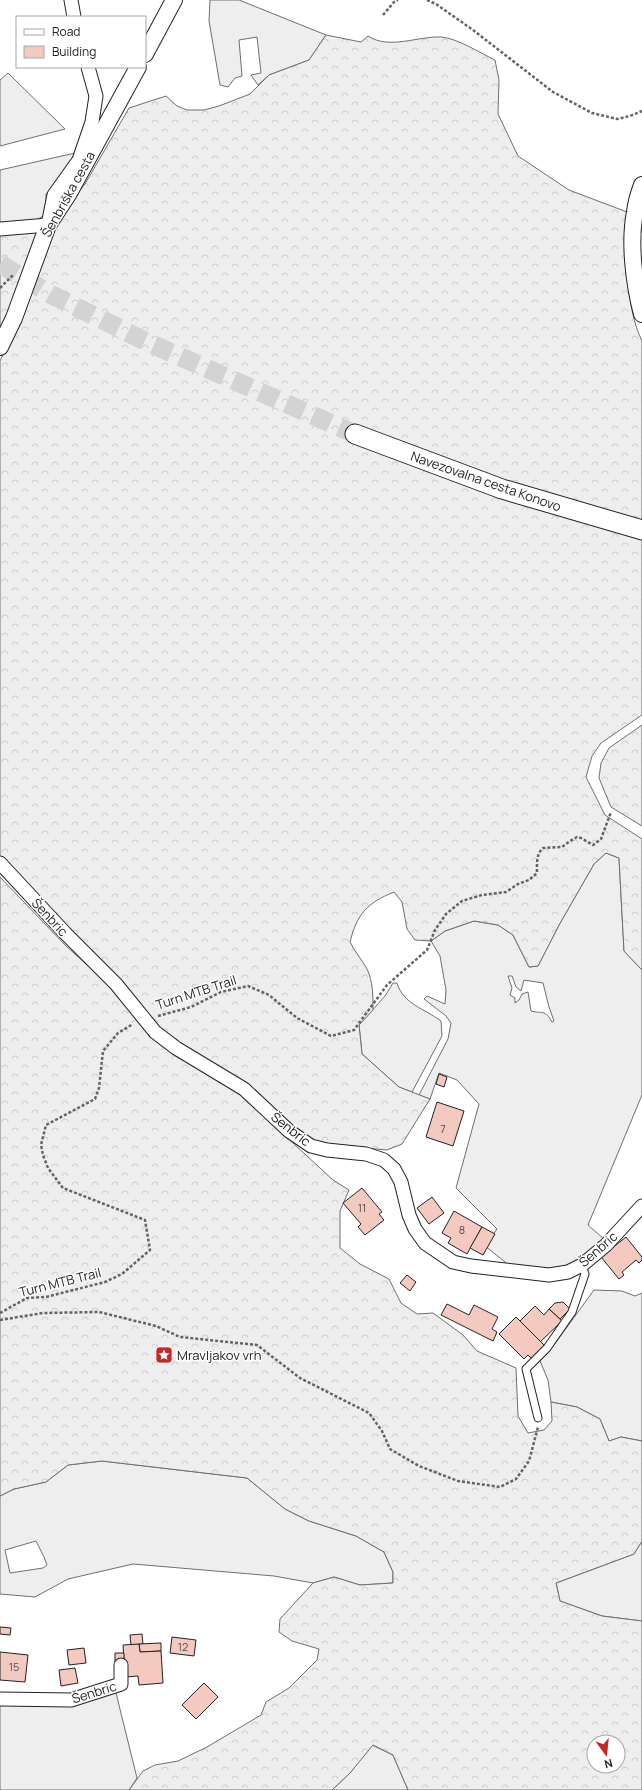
<svg xmlns="http://www.w3.org/2000/svg" width="642" height="1790" viewBox="0 0 642 1790" font-family="Manrope,sans-serif">
	<style>
		.grass { fill: #eee; stroke: #6f6f6f; fill-rule: evenodd }
		.forest { fill: url(#forest-crowns); stroke: #6f6f6f; fill-rule: evenodd }
		.building { fill: #f3c9c0; stroke: #222 }
		.lines { fill: none; stroke-linecap: round; stroke-linejoin: round }
		.secondary-tunnel { stroke: #d3d3d3; stroke-width: 19; stroke-dasharray: 19 10; stroke-linecap: butt }
		.service-casing { stroke: #222; stroke-width: 9 }
		.minor-casing { stroke: #222; stroke-width: 15 }
		.tertiary-casing { stroke: #222; stroke-width: 18 }
		.secondary-casing { stroke: #222; stroke-width: 21 }
		.path { stroke: #646464; stroke-width: 2.5; stroke-dasharray: 3 2; stroke-linecap: butt }
		.service { stroke: #fff; stroke-width: 7 }
		.minor { stroke: #fff; stroke-width: 13 }
		.tertiary { stroke: #fff; stroke-width: 16 }
		.secondary { stroke: #fff; stroke-width: 19 }
		.labels { text-anchor: middle; stroke-width: 3; stroke-linejoin: round; paint-order: stroke }
		.number-label { font-size: 11px; fill: #564c4a }
		.street-label { font-size: 13px; fill: #222; stroke: #fff }
		.poi-label { font-size: 13px; fill: #222; stroke: #fff; text-anchor: start }
	</style>
	<defs>
		<pattern id="forest-crowns" width="20" height="18" patternUnits="userSpaceOnUse"><rect width="20" height="18" fill="#eee"/><path d="M2 6a3 3 0 1 1 6 0M12 15a3 3 0 1 1 6 0" fill="none" stroke="#ccc"/></pattern>
	</defs>
	<rect width="100%" height="100%" fill="#fff"/>
	<g class="grass">
		<path d="M 210,0 L 239,0 L 326,35 L 309,60 L 269,75 L 258,85 L 251,75 L 261,73 L 257,37 L 239,40 L 242,76 L 235,78 L 228,87 L 220,85 L 209,21 Z"/>
		<path d="M 8,73 L 65,129 L 0,146 L 0,80 Z"/>
		<path d="M 75,153 L 63,176 L 46,194 L 46,214 L 37,220 L 0,224 L 0,170 Z"/>
		<path d="M 606,853 L 619,858 L 624,951 L 642,970 L 642,1095 L 588,1225 L 605,1240 L 584,1258 L 567,1267 L 546,1270 L 510,1266 L 485,1246 L 497,1229 L 456,1188 L 479,1104 L 457,1080 L 439,1073 L 430,1099 L 419,1095 L 448,1039 L 451,1023 L 446,1016 L 424,999 L 427,996 L 445,1004 L 446,990 L 440,956 L 431,941 L 445,931 L 474,921 L 498,925 L 513,935 L 529,967 L 538,966 L 559,925 L 594,864 ZM 508,976 L 512,976 L 516,987 L 521,991 L 524,980 L 543,983 L 549,1007 L 554,1021 L 552,1022 C 545,1009 542,1014 531,1011 L 528,992 L 522,994 L 519,1000 L 515,1003 L 515,998 L 510,995 L 512,988 Z"/>
		<path d="M 393,983 L 397,983 C 403,1004 425,1009 441,1021 L 442,1036 L 412,1092 L 399,1087 L 362,1054 L 359,1025 L 385,996 Z"/>
		<path d="M 594,1290 L 622,1291 L 635,1296 L 642,1293 L 642,1441 L 621,1437 L 609,1441 L 600,1419 L 577,1407 L 551,1402 L 548,1380 L 540,1361 L 551,1349 Z"/>
		<path d="M 102,1461 L 247,1478 L 285,1509 L 309,1521 L 356,1536 L 384,1552 L 393,1572 L 393,1583 L 360,1585 L 334,1577 L 313,1583 L 274,1576 L 133,1564 L 68,1579 L 35,1597 L 0,1594 L 0,1496 L 14,1489 L 46,1482 L 68,1465 ZM 36,1541 L 44,1557 L 47,1565 L 43,1568 L 10,1573 L 5,1550 Z"/>
		<path d="M 642,1541 L 642,1621 L 602,1616 L 560,1601 L 556,1583 L 634,1554 Z"/>
		<path d="M 116,1693 L 137,1778 L 129,1790 L 0,1790 L 0,1703 L 73,1702 Z"/>
		<path d="M 372,1745 L 393,1755 L 408,1790 L 332,1790 L 350,1773 Z"/>
	</g>
	<g class="forest">
		<path d="M 326,35 L 361,42 L 368,36 C 389,50 418,36 441,37 C 457,38 480,53 495,60 L 499,80 L 498,114 L 518,156 L 569,190 L 627,212 C 626,250 625,307 642,341 L 642,715 L 601,743 L 592,756 L 586,777 L 605,815 L 642,839 L 642,970 L 624,951 L 619,858 L 606,853 L 594,864 L 559,925 L 538,966 L 529,967 L 513,935 L 498,925 L 474,921 L 445,931 L 431,941 L 415,940 L 407,929 L 402,902 L 394,892 C 367,903 357,914 350,942 C 355,952 362,960 367,969 C 373,981 373,996 373,1010 L 359,1025 L 362,1054 L 399,1087 L 430,1099 L 402,1144 L 387,1150 L 322,1144 L 305,1137 L 169,1039 L 0,858 L 0,361 L 19,321 L 62,212 L 85,184 L 129,108 L 166,96 L 177,106 L 187,110 L 204,110 L 219,106 L 250,94 L 269,75 L 309,60 Z"/>
		<path d="M 40,229 L 0,339 L 0,234 Z"/>
		<path d="M 642,725 L 642,826 L 611,807 L 599,778 L 601,763 L 609,748 Z"/>
		<path d="M 0,877 L 66,946 L 122,996 L 161,1044 L 241,1095 L 333,1180 L 349,1190 L 340,1211 L 340,1248 L 360,1264 L 389,1279 L 401,1303 L 417,1314 L 433,1313 L 463,1335 L 477,1351 L 516,1368 L 518,1416 L 528,1433 L 544,1430 L 552,1421 L 551,1402 L 577,1407 L 600,1419 L 609,1441 L 621,1437 L 642,1441 L 642,1541 L 634,1554 L 556,1583 L 560,1601 L 602,1616 L 642,1621 L 642,1790 L 408,1790 L 393,1755 L 373,1745 L 350,1773 L 332,1790 L 129,1790 L 143,1771 L 155,1765 L 178,1761 L 207,1747 L 261,1715 L 266,1702 L 289,1688 L 317,1660 L 319,1649 L 292,1641 L 279,1632 L 280,1619 L 313,1583 L 334,1577 L 360,1585 L 393,1583 L 393,1572 L 384,1552 L 356,1536 L 309,1521 L 285,1509 L 247,1478 L 102,1461 L 68,1465 L 46,1482 L 14,1489 L 0,1496 ZM 594,1742 L 618,1742 L 618,1766 L 594,1766 Z"/>
	</g>
	<g class="building">
		<path d="M 439,1074 L 447,1077 L 444,1087 L 436,1084 Z"/>
		<path d="M 437,1102 L 464,1111 L 453,1146 L 426,1137 Z"/>
		<path d="M 362,1188 L 382,1212 L 379,1214 L 384,1220 L 365,1235 L 358,1227 L 361,1224 L 343,1203 Z"/>
		<path d="M 432,1197 L 444,1213 L 429,1224 L 417,1208 Z"/>
		<path d="M 454,1211 L 482,1227 L 467,1254 L 448,1243 L 451,1238 L 442,1233 Z"/>
		<path d="M 482,1227 L 495,1234 L 483,1255 L 470,1248 Z"/>
		<path d="M 626,1237 L 642,1257 L 642,1260 L 639,1263 L 636,1260 L 622,1272 L 624,1275 L 619,1279 L 601,1257 Z"/>
		<path d="M 407,1275 L 416,1282 L 410,1291 L 400,1283 Z"/>
		<path d="M 563,1302 L 570,1309 L 560,1319 L 549,1309 L 555,1303 Z"/>
		<path d="M 447,1304 L 469,1315 L 474,1305 L 498,1317 L 492,1329 L 497,1332 L 493,1341 L 441,1315 Z"/>
		<path d="M 535,1306 L 544,1315 L 549,1309 L 562,1321 L 540,1342 L 520,1321 Z"/>
		<path d="M 516,1317 L 546,1347 L 533,1360 L 528,1355 L 524,1359 L 499,1334 Z"/>
		<path d="M 0,1627 L 11,1628 L 10,1635 L 0,1634 Z"/>
		<path d="M 142,1634 L 143,1644 L 131,1645 L 130,1635 Z"/>
		<path d="M 172,1637 L 196,1640 L 194,1656 L 170,1653 Z"/>
		<path d="M 161,1643 L 161,1651 L 140,1652 L 139,1644 Z"/>
		<path d="M 139,1644 L 140,1652 L 161,1651 L 163,1683 L 139,1685 L 138,1676 L 125,1677 L 123,1645 Z"/>
		<path d="M 84,1648 L 86,1663 L 69,1665 L 67,1650 Z"/>
		<path d="M 0,1652 L 28,1655 L 25,1682 L 0,1680 Z"/>
		<path d="M 115,1653 L 124,1653 L 124,1664 L 115,1665 Z"/>
		<path d="M 75,1668 L 78,1683 L 61,1686 L 59,1670 Z"/>
		<path d="M 204,1683 L 218,1697 L 196,1719 L 182,1705 Z"/>
	</g>
	<g class="lines">
		<path class="secondary-tunnel" d="M 0,264 L 50,294 L 147,342 L 355,434"/>
		<g class="service-casing">
			<path id="service" d="M 538,1418 L 526,1369 L 547,1348 L 572,1312 L 585,1274 L 582,1265"/>
		</g>
		<g class="minor-casing">
			<g id="minor">
				<path d="M 71,0 L 74,17"/>
				<path d="M 0,229 L 48,225 L 54,195 L 79,160 L 92,122 L 96,96 L 88,67"/>
				<path d="M 0,863 L 65,933 L 116,984 L 155,1032 L 176,1048 L 244,1089 L 289,1131 L 311,1146 L 327,1150 L 366,1154 L 384,1160 L 394,1169 L 401,1182 L 409,1215 L 415,1229 L 425,1243 L 453,1262 L 471,1266 L 549,1275 L 568,1272 L 582,1265 L 606,1245 L 642,1206"/>
				<path d="M 0,1699 L 71,1700 L 121,1684 L 121,1665"/>
			</g>
		</g>
		<g class="tertiary-casing">
			<g id="tertiary">
				<path d="M 145,54 L 174,0"/>
				<path d="M 642,185 C 639,193 636,203 635,212 C 629,242 634,284 642,314"/>
				<path d="M 0,347 L 14,318 L 48,225 L 69,193 L 138,67"/>
			</g>
		</g>
		<g class="secondary-casing">
			<path id="secondary" d="M 355,434 L 502,489 L 642,530"/>
		</g>
		<g class="path">
			<path d="M 427,0 L 436,4 L 473,30 L 553,92 L 592,113 L 617,119 L 630,116 L 642,111"/>
			<path d="M 383,15 L 394,2 L 398,0"/>
			<path d="M 0,288 L 14,274"/>
			<path d="M 158,1016 L 191,1007 L 221,992 L 248,986 L 269,995 L 297,1018 L 331,1036 L 354,1030 L 387,985 L 427,950 L 435,930 L 446,914 L 462,901 L 482,895 L 506,892 L 518,884 L 529,880 L 537,873 C 537,864 536,854 543,848 L 562,847 L 570,841 L 577,837 L 581,838 L 593,845 L 601,839 L 611,812"/>
			<path d="M 0,1313 L 27,1298 L 46,1297 L 105,1282 L 122,1274 L 150,1250 L 145,1220 L 63,1188 L 48,1168 L 43,1155 L 41,1145 L 46,1125 L 95,1099 L 99,1088 L 103,1051 L 118,1033 L 133,1024"/>
			<path d="M 0,1320 L 43,1313 L 99,1312 L 156,1326 L 180,1337 L 257,1345 L 300,1378 L 369,1413 L 382,1431 L 390,1449 L 419,1466 L 458,1481 L 500,1487 L 516,1479 L 529,1461 L 538,1427"/>
		</g>
		<use href="#service" class="service"/>
		<use href="#minor" class="minor"/>
		<use href="#tertiary" class="tertiary"/>
		<use href="#secondary" class="secondary"/>
	</g>
	<defs>
		<g id="sight-square" transform="scale(0.9)"><rect x="-9" y="-9" width="18" height="18" rx="4" fill="#c62828" stroke="#fff"/><path d="M0-6L1.8-2.2L6-1.7L2.9 1.2L3.7 5.4L0 3.3L-3.7 5.4L-2.9 1.2L-6-1.7L-1.8-2.2Z" fill="#fff"/></g>
	</defs>
	<g fill-rule="evenodd">
		<use href="#sight-square" x="164" y="1355"/>
	</g>
	<g class="labels">
		<g class="number-label">
			<text x="443" y="1133">7</text>
			<text x="362" y="1212">11</text>
			<text x="462" y="1234">8</text>
			<text x="183" y="1651">12</text>
			<text x="14" y="1671">15</text>
		</g>
		<g class="street-label">
			<text transform="translate(68 194) rotate(-61)" y="5">Šenbriška cesta</text>
			<text transform="translate(486 481) rotate(19)" y="5">Navezovalna cesta Konovo</text>
			<text transform="translate(50 917) rotate(47)" y="5">Šenbric</text>
			<text transform="translate(196 992) rotate(-18)" y="5">Turn MTB Trail</text>
			<text transform="translate(291 1129) rotate(38)" y="5">Šenbric</text>
			<text transform="translate(598 1249) rotate(-41)" y="5">Šenbric</text>
			<text transform="translate(60 1282) rotate(-14)" y="5">Turn MTB Trail</text>
			<text transform="translate(94 1692) rotate(-17)" y="5">Šenbric</text>
		</g>
		<g class="poi-label">
			<text x="177" y="1360">Mravljakov vrh</text>
		</g>
	</g>
	<rect x="16" y="16" width="130" height="52" fill="#ffffff" stroke="#a7a7a7"/>
	<rect x="24" y="29" width="20" height="6" fill="#ffffff" stroke="#a7a7a7"/>
	<text x="52" y="36" font-size="12" fill="#222222">Road</text>
	<rect x="24" y="46" width="20" height="12" fill="#f3c9c0" stroke="#a7a7a7"/>
	<text x="52" y="56" font-size="12" fill="#222222">Building</text>
	<g transform="translate(606 1754) rotate(165)"><circle r="19" fill="#ffffff" stroke="#a7a7a7"/>
	<path d="M0-3L7 15L0 10L-7 15Z" fill="#c62828"/>
	<text y="-6" font-size="11" font-weight="bold" text-anchor="middle" fill="#222222">N</text>
	</g>
</svg>
